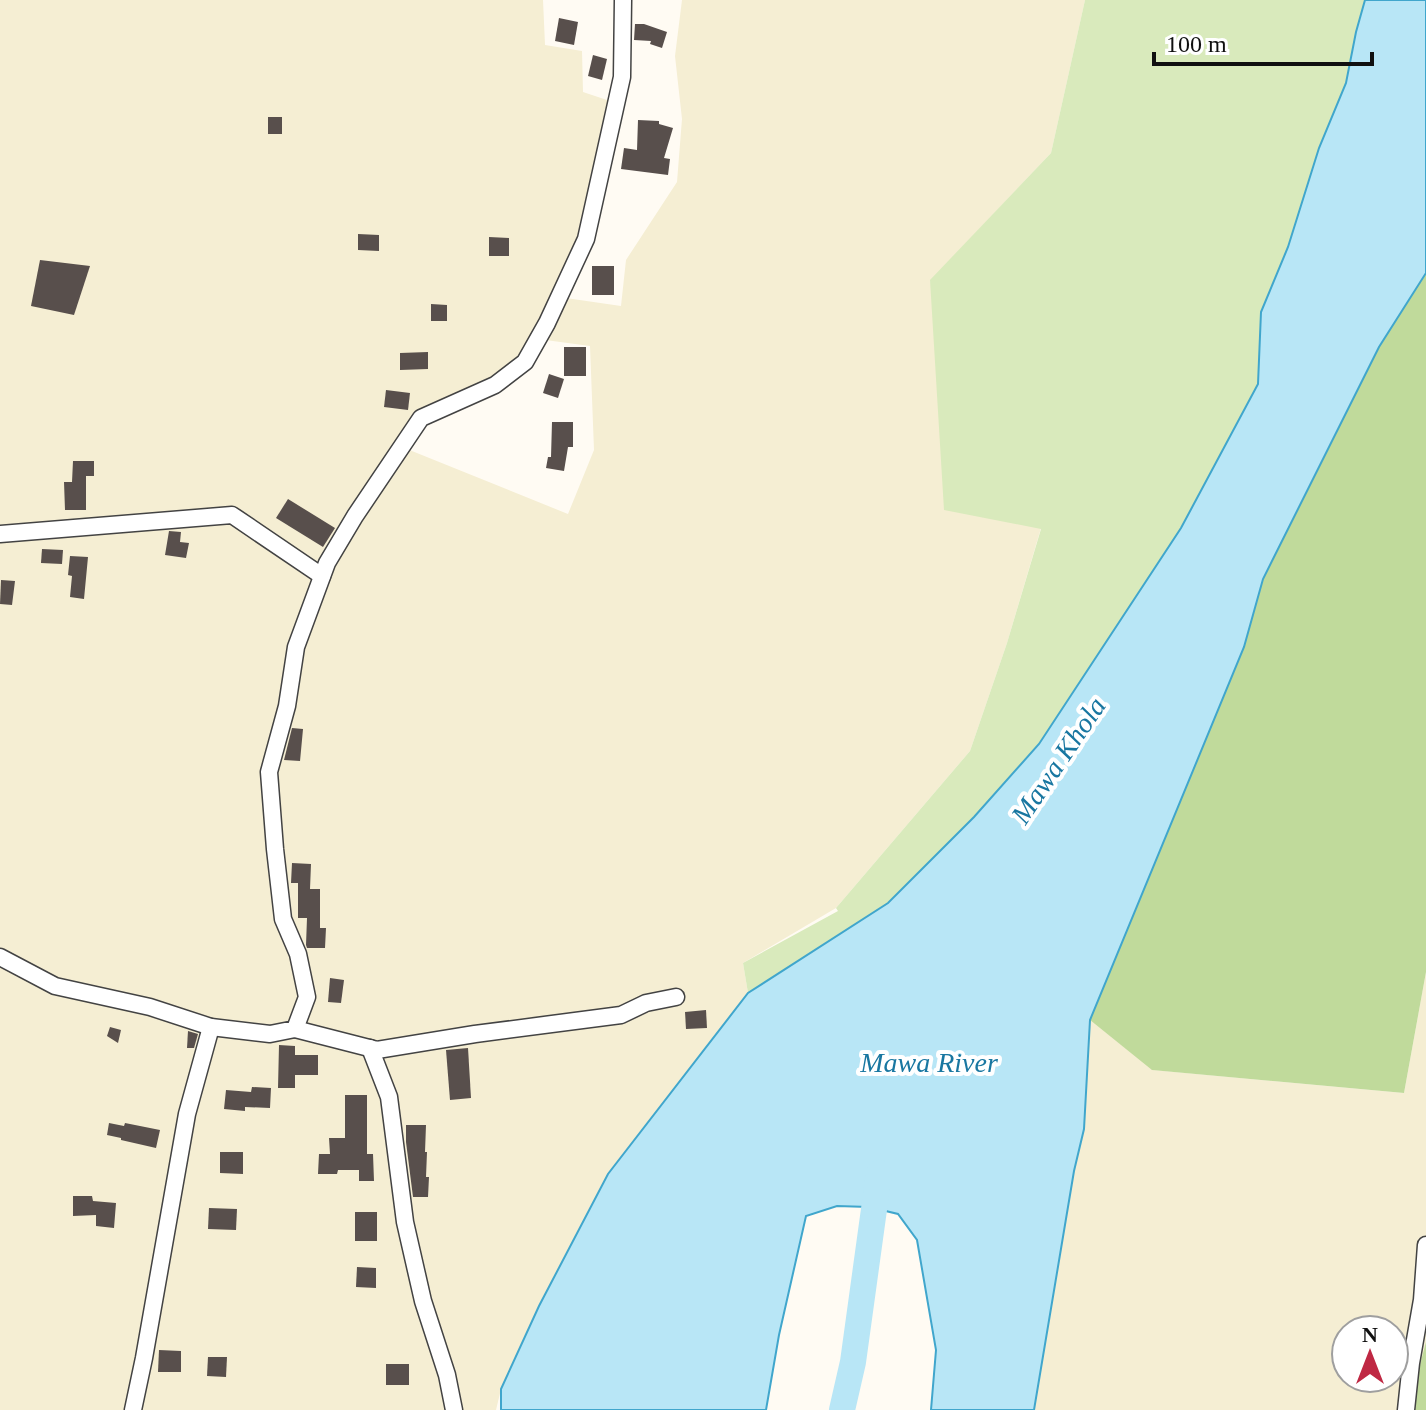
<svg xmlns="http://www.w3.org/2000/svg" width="1426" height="1410" viewBox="0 0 1426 1410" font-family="'Times New Roman',serif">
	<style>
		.farmland { fill: #f5eed3; fill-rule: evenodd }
		.green { fill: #d9eabc }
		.forest { fill: #c0da9b }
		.water { fill: #b8e6f6; stroke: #40a6cc; stroke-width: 2 }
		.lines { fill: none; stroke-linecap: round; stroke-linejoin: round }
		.river { stroke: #b8e6f6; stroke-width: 26 }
		.building { fill: #584f4c }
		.minor-casing { stroke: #434343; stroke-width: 19 }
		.minor { stroke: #fff; stroke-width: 16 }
		.labels { text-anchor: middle; stroke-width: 8; stroke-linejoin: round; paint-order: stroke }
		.water-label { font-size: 28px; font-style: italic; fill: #1977a1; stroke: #fff }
	</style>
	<rect width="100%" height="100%" fill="#fffbf3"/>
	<g class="farmland">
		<path d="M 0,0 L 543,0 L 545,45 L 582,51 L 583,92 L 616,103 L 597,188 L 559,297 L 621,306 L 626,260 L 677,182 L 682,119 L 675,56 L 682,0 L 1085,0 L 1051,153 L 930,281 L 1041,528 L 1007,643 L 970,751 L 836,908 L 743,963 L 748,993 L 608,1174 L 501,1389 L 496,1410 L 0,1410 ZM 538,339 L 590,346 L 594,450 L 568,514 L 402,447 L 421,418 L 525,362 Z"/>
		<path d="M 1426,972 L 1426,1410 L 1034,1410 L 1074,1171 L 1084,1129 L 1090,1020 L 1153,1070 L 1404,1093 ZM 1346,1330 L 1394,1330 L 1394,1378 L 1346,1378 Z"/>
	</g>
	<path class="green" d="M 1085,0 L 1365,0 L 1356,32 L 1346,83 L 1319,147 L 1288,247 L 1261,312 L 1258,384 L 1181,528 L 1039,744 L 974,817 L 888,903 L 748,993 L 743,963 L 838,911 L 836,908 L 970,751 L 1007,643 L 1041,529 L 944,510 L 930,280 L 1051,153 Z"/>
	<g class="forest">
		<path d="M 1426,273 L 1426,972 L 1404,1093 L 1152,1070 L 1090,1020 L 1244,647 L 1263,579 L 1379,347 Z"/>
		<path d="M 1426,1342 L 1426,1410 L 1408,1410 Z"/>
	</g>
	<path class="water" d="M 1365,0 L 1426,0 L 1426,273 L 1379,347 L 1263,579 L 1244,647 L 1090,1020 L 1084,1129 L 1074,1171 L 1034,1410 L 931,1410 L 936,1350 L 917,1240 L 898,1214 L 869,1207 L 837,1206 L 806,1216 L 779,1335 L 766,1410 L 501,1410 L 501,1389 L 539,1306 L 608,1174 L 748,993 L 888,903 L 974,817 L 1039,744 L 1181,528 L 1258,384 L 1261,312 L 1288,247 L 1319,148 L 1346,83 L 1356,32 Z"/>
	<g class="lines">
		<path class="river" d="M 842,1410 L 853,1362 L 879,1173"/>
	</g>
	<g class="building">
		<path d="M 559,18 L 578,22 L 574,45 L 555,41 Z"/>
		<path d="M 635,24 L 644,24 L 667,32 L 662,48 L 650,44 L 651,41 L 634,40 Z"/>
		<path d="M 593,55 L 607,59 L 602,80 L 588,76 Z"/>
		<rect x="268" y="117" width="14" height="17"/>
		<path d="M 638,120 L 659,121 L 659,124 L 673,128 L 664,158 L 670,159 L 668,175 L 621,169 L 624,148 L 637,150 Z"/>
		<path d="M 358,234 L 379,235 L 379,251 L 358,250 Z"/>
		<path d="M 489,237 L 509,238 L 509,256 L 489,256 Z"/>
		<path d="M 40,260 L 90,266 L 74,315 L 31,306 Z"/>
		<rect x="592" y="266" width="22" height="29"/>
		<path d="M 431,304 L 447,305 L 447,321 L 431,321 Z"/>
		<rect x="564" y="347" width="22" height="29"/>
		<path d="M 428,352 L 428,369 L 400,370 L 400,353 Z"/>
		<path d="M 549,374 L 564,379 L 558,398 L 543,393 Z"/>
		<path d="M 386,390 L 410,393 L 408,410 L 384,407 Z"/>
		<path d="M 552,422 L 573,422 L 573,447 L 568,447 L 564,471 L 546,468 L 548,457 L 551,457 Z"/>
		<path d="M 73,461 L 94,461 L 94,476 L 86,476 L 86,510 L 65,510 L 64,482 L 72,482 Z"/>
		<path d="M 288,499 L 335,528 L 323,547 L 276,518 Z"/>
		<path d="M 169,531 L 181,532 L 180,542 L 189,543 L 186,558 L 165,555 Z"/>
		<path d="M 42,549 L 63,550 L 62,564 L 41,563 Z"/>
		<path d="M 70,556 L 88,557 L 84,599 L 70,597 L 72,576 L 68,575 Z"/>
		<path d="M 1,580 L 15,581 L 12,605 L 0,604 Z"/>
		<path d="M 292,728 L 303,729 L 300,761 L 284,760 Z"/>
		<path d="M 292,863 L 311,864 L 310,889 L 320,889 L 320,928 L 326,928 L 325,948 L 307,948 L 306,945 L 307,918 L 298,918 L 298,883 L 291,883 Z"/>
		<path d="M 330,978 L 344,980 L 341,1003 L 328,1002 Z"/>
		<path d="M 706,1010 L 707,1028 L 686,1029 L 685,1012 Z"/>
		<path d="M 110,1027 L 121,1030 L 118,1043 L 107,1036 Z"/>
		<path d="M 188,1031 L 198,1034 L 194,1048 L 187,1048 Z"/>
		<path d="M 279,1045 L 295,1046 L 295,1055 L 318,1055 L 318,1075 L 295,1075 L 295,1088 L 278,1088 Z"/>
		<path d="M 468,1048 L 471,1098 L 450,1100 L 446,1050 Z"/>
		<path d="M 252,1087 L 271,1088 L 270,1108 L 245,1107 L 245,1111 L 224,1109 L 226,1090 L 251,1092 Z"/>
		<path d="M 345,1095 L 367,1095 L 367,1154 L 373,1154 L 374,1181 L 359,1181 L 359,1170 L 338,1170 L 337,1174 L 318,1174 L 319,1154 L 330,1154 L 329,1138 L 345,1138 Z"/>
		<path d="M 109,1123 L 124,1126 L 125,1123 L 160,1130 L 156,1148 L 121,1140 L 121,1138 L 107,1135 Z"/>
		<path d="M 406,1125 L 426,1125 L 425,1152 L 427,1152 L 426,1177 L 429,1177 L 428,1197 L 413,1197 L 406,1142 Z"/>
		<path d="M 220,1152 L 243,1152 L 243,1174 L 220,1173 Z"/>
		<path d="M 73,1196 L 92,1196 L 93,1201 L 116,1203 L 114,1228 L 96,1226 L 96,1215 L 73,1216 Z"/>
		<path d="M 209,1208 L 237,1209 L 236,1230 L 208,1229 Z"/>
		<rect x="355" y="1212" width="22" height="29"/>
		<path d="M 357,1267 L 376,1268 L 376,1288 L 356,1287 Z"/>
		<path d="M 159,1350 L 181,1351 L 181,1372 L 158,1372 Z"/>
		<path d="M 208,1357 L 227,1357 L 226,1377 L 207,1376 Z"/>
		<rect x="386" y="1364" width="23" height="21"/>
	</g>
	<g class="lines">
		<g class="minor-casing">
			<g id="minor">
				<path d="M 0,534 L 232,515 L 322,576"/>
				<path d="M 0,957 L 55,986 L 150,1007 L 211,1027 L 270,1034 L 295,1029 L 307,997 L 298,954 L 283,919 L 275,849 L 269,772 L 287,706 L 296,647 L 327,563 L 355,516 L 421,418 L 495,385 L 525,362 L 547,323 L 586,239 L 622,77 L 623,0"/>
				<path d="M 295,1029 L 377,1050 L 475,1034 L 621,1015 L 646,1003 L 676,997"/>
				<path d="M 370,1048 L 389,1097 L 405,1222 L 423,1301 L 447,1375 L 454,1410"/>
				<path d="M 133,1410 L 144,1358 L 187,1114 L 211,1027"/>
				<path d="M 1406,1410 L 1411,1363 L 1422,1300 L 1426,1245"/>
			</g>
		</g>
		<use href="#minor" class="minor"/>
	</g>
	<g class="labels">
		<g class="water-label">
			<text transform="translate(1058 760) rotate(-56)" y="10">Mawa Khola</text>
			<text x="929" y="1072">Mawa River</text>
		</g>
	</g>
	<g transform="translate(1370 1354)"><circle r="38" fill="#ffffff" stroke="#9f9f9f" stroke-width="2"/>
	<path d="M0-6L14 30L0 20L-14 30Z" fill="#bf2843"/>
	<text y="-12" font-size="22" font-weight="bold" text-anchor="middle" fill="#101010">N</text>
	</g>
	<path d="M1154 52v12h218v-12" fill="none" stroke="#101010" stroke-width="4"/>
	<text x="1166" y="52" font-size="24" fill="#101010" stroke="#ffffff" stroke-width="6" paint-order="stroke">100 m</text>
</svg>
